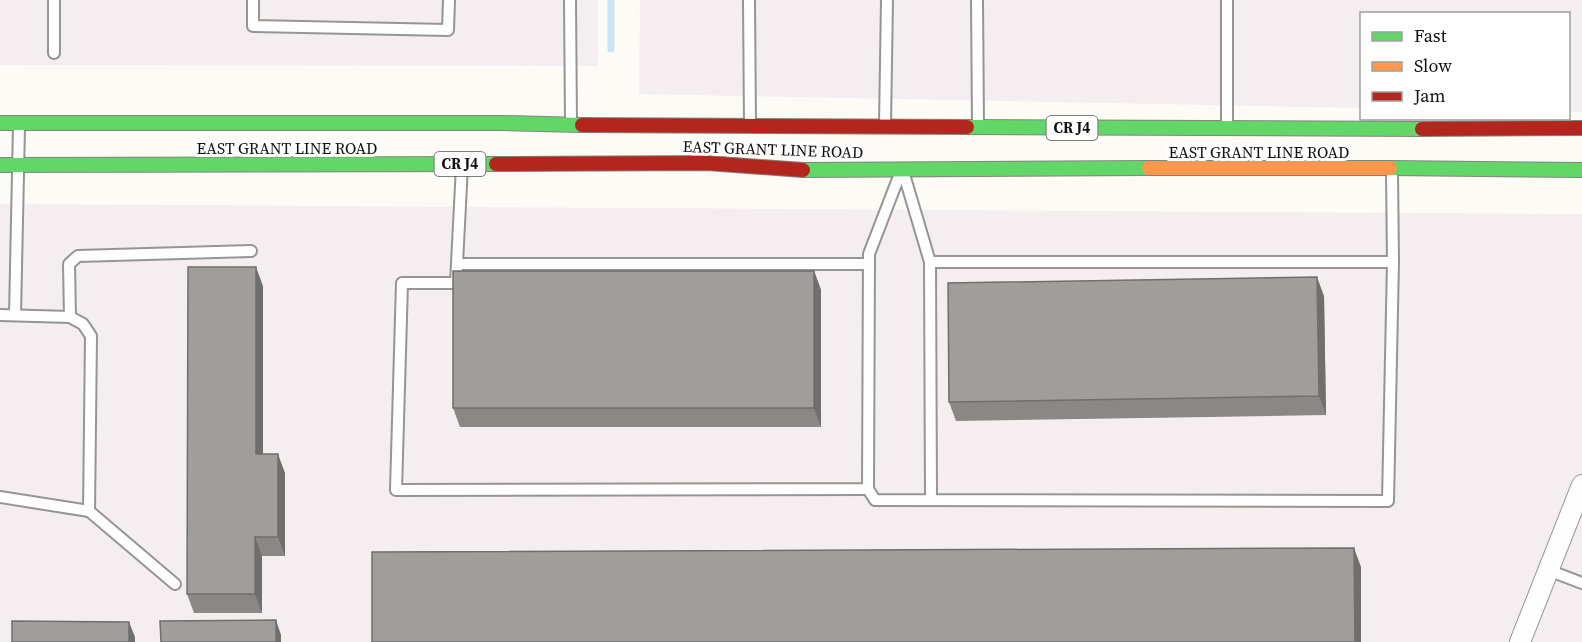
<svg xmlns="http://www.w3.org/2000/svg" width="1582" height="642" viewBox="0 0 1582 642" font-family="'Source Serif 4',serif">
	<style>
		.industrial { fill: #f4eef1 }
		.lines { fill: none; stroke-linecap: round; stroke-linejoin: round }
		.stream { stroke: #cce5f5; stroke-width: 7 }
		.lane-casing { stroke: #969593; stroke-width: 14 }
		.street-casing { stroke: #969593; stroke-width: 22 }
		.fast-casing { stroke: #838380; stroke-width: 16 }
		.slow-casing { stroke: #838380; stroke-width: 16 }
		.jam-casing { stroke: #838380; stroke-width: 16 }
		.lane { stroke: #fffefe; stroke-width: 10 }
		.street { stroke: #fffefe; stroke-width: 20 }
		.fast { stroke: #63d668; stroke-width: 14 }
		.slow { stroke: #ff974d; stroke-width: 14 }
		.jam { stroke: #b3261e; stroke-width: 14 }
		.wall { fill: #8a8884 }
		.shaded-wall { fill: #706f6c }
		.building { fill: #a09e9a; stroke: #706f6c; stroke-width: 1.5 }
		.labels { text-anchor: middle; stroke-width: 6; stroke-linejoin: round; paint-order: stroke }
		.shield { fill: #fff; stroke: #575757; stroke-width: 1.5 }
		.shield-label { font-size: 15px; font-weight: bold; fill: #0f0f0f }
		.street-label { font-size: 16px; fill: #0f0f0f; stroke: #fff }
	</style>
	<rect width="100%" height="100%" fill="#fcfbf5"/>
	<g class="industrial">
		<path d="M 0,0 L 598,0 L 598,66 L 0,65 Z"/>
		<path d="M 640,0 L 1582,0 L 1582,112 L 1569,112 L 1568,14 L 1362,14 L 1361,108 L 639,94 Z"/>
		<path d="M 0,204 L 1582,214 L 1582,642 L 0,642 Z"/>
	</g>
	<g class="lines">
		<path class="stream" d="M 611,0 L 611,49"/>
		<g class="lane-casing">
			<g id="lane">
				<path d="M 54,0 L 54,53"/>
				<path d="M 253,0 L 253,26 L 448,30 L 449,0"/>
				<path d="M 570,0 L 571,123"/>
				<path d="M 749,0 L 750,123"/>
				<path d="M 977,0 L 978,126"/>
				<path d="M 1227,0 L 1227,125"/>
				<path d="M 885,124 L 887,0"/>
				<path d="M 462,166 L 456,283 L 402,283 L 396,490 L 868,489 L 869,254 L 901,171"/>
				<path d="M 903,171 L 930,262 L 1393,262 L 1392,172"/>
				<path d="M 930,262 L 931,500"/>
				<path d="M 457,264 L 869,264"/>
				<path d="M 0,315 L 70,317 L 83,324 L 91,336 L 89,511"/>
				<path d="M 15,315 L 19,126"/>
				<path d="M 70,317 L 69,264 L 78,256 L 251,251"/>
				<path d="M 868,489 L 875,500 L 1388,501 L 1393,262"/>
				<path d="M 0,497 L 89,511 L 175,584"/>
				<path d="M 1548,570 L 1582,583"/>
			</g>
		</g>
		<g class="street-casing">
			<path id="street" d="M 1520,642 L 1582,485"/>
		</g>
		<g class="fast-casing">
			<g id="fast">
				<path d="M 0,123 L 503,123 L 582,125"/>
				<path d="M 967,127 L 1422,129"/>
				<path d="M 0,165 L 496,164"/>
				<path d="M 1390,168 L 1582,170"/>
				<path d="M 803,170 L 1149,168"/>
			</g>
		</g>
		<g class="slow-casing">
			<path id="slow" d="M 1149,168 L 1390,168"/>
		</g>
		<g class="jam-casing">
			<g id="jam">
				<path d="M 582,125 L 967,127"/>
				<path d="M 1422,129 L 1582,128"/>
				<path d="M 496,164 L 707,163 L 803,170"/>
			</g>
		</g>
		<use href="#lane" class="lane"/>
		<use href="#street" class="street"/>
		<use href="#fast" class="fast"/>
		<use href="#slow" class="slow"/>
		<use href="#jam" class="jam"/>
	</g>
	<g class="wall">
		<path d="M 814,271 L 821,290 L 821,427 L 460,427 L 453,408 Z"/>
		<path d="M 263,286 L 263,454 L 285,473 L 285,556 L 262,556 L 262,613 L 194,613 L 187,594 Z"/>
		<path d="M 1324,296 L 1326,415 L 956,421 L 949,402 Z"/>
	</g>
	<g class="shaded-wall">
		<path d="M 256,267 L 263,286 L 263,473 L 256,454 Z"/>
		<path d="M 814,271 L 821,290 L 821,427 L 814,408 Z"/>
		<path d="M 1317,277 L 1324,296 L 1326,415 L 1319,396 Z"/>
		<path d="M 278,454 L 285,473 L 285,556 L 278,537 Z"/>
		<path d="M 255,537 L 262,556 L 262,613 L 255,594 Z"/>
		<path d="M 1354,548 L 1361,567 L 1361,642 L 1355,642 Z"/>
		<path d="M 276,620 L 281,635 L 281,642 L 276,642 Z"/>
		<path d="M 129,622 L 135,637 L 135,642 L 129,642 Z"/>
	</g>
	<g class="building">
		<path d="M 188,267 L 256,267 L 256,454 L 278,454 L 278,537 L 255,537 L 255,594 L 187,594 Z"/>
		<rect x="453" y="271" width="361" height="137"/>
		<path d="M 1317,277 L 1319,396 L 949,402 L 948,283 Z"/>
		<path d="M 1354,548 L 1355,642 L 372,642 L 372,552 Z"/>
		<path d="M 276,620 L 276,642 L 161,642 L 160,621 Z"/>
		<path d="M 12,621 L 129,622 L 129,642 L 12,642 Z"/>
	</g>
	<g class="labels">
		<g class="shield">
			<rect x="1046.5" y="116" width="51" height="24" rx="4.5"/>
			<rect x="434.5" y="152" width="51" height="24" rx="4.5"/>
		</g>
		<g class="shield-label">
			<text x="1072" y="133">CR J4</text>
			<text x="460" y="169">CR J4</text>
		</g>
		<g class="street-label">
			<text x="287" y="154">EAST GRANT LINE ROAD</text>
			<text transform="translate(773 149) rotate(2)" y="6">EAST GRANT LINE ROAD</text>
			<text x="1259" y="158">EAST GRANT LINE ROAD</text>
		</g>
	</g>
	<rect x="1360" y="12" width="210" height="108" fill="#ffffff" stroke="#9f9f9f" stroke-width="1.5"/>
	<rect x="1372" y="32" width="30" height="9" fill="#63d668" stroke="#9f9f9f" stroke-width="1.5"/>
	<text x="1414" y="42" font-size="18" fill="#0f0f0f">Fast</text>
	<rect x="1372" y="62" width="30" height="9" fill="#ff974d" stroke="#9f9f9f" stroke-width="1.5"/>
	<text x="1414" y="72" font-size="18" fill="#0f0f0f">Slow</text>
	<rect x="1372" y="92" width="30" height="9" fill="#b3261e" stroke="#9f9f9f" stroke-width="1.5"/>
	<text x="1414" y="102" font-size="18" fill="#0f0f0f">Jam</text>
</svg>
